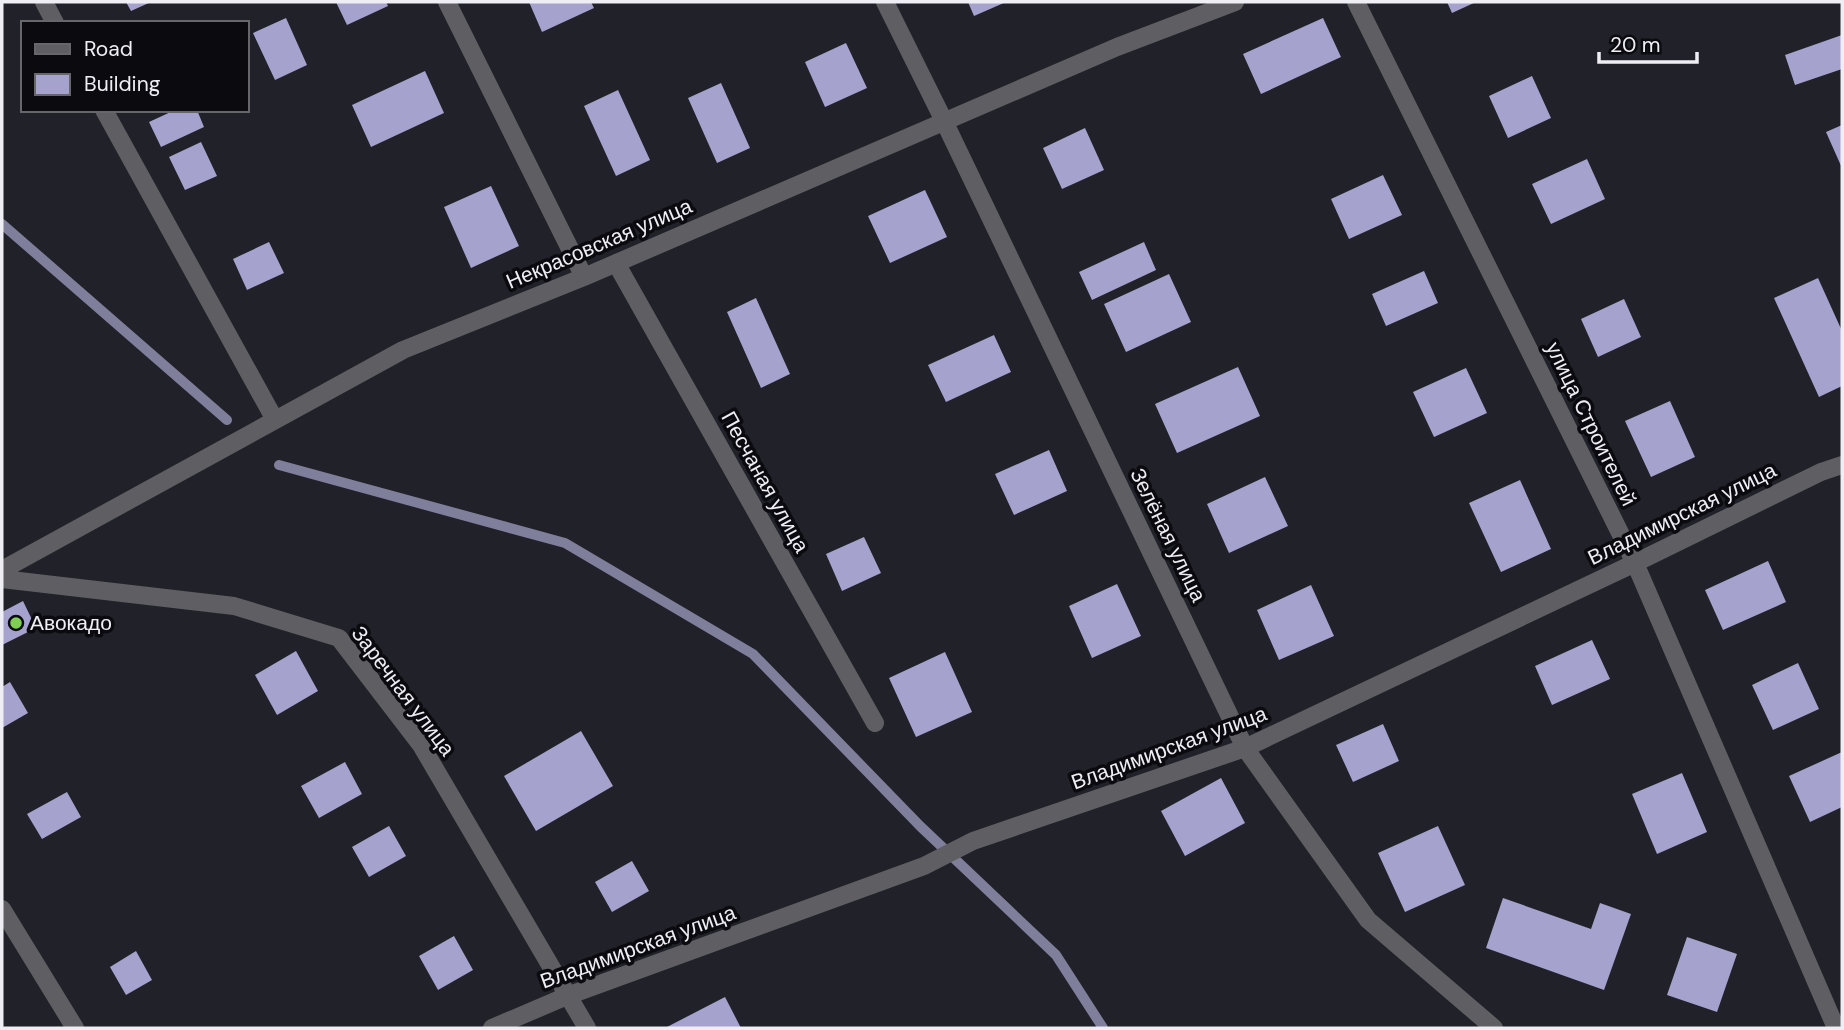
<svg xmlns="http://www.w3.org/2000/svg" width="1844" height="1030" font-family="'DM Sans',sans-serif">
<rect width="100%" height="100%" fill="#21212a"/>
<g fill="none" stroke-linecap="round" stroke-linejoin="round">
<!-- stream -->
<path stroke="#807f9b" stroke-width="10" d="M2,224L227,420
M279,465L565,543L753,654L920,826L1056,955L1103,1028"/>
</g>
<!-- building -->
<path fill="#a5a3ce" d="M126,2H151L131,11Z
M336,2H386L388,6L347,25Z
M529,2H591L594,8L542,32Z
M968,2H1006L974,16Z
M1447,2H1476L1452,13Z
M286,18L307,65L275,80L253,33Z
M1323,18L1341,57L1261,94L1243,54Z
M1842,35V69L1795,85L1785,55Z
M846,43L867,88L825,107L805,62Z
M425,71L444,113L371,147L352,105Z
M1532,76L1551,118L1508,138L1489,96Z
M721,83L750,148L717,163L688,98Z
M618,90L650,160L616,176L584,106Z
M175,110H197L204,127L161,147L149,122Z
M1842,125V168L1826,132Z
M1085,128L1104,170L1062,189L1043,148Z
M201,142L217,176L185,190L169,157Z
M1587,159L1605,199L1551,224L1532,184Z
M1383,175L1402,215L1349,239L1331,199Z
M491,186L519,246L471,268L444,207Z
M925,190L947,237L890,263L868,216Z
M269,242L284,273L247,290L233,259Z
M1144,242L1156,270L1092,300L1079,272Z
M1424,271L1438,303L1386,326L1372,294Z
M1169,274L1191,322L1126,352L1104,304Z
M1818,278L1842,331V386L1819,397L1774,298Z
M756,298L790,374L761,388L727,312Z
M1624,299L1641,337L1598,357L1581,319Z
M994,335L1011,372L946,402L928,365Z
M1238,367L1260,416L1177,453L1155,404Z
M1466,368L1487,413L1434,437L1413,392Z
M1670,401L1695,457L1651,477L1625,421Z
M1049,450L1067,491L1014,515L995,474Z
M1265,477L1288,526L1229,553L1207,504Z
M1520,480L1551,549L1501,572L1469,503Z
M864,537L881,573L842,591L826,554Z
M1768,561L1786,602L1723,630L1705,590Z
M1117,584L1141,636L1092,658L1069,606Z
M1311,585L1334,636L1279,660L1257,610Z
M23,601L36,628L2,645V612Z
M1592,640L1610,679L1552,705L1535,666Z
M296,651L318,691L277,715L255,675Z
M945,652L972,712L916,737L889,678Z
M1798,663L1819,709L1773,730L1752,685Z
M10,682L28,713L2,728V687Z
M1383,724L1399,761L1353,782L1336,745Z
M581,731L613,786L536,831L504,776Z
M1842,752V807L1810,822L1789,776Z
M345,762L362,794L319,818L301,786Z
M1682,773L1707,832L1657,854L1632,794Z
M1221,778L1245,823L1185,856L1161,811Z
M67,792L81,817L42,839L27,814Z
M389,826L406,856L369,877L352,847Z
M1438,826L1465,885L1405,912L1378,853Z
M632,861L649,891L612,912L595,882Z
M1503,898L1591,929L1600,903L1631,914L1604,990L1486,948Z
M454,936L473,970L438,990L419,956Z
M1687,937L1737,954L1717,1012L1667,995Z
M136,951L152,980L126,995L110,967Z
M725,997L741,1028H665Z"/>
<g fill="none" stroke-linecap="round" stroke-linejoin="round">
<!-- minor -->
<path stroke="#5e5e63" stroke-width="18" d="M44,2L55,23
M447,2L584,277
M885,2L944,121L1245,748L1368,920L1494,1028
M1356,2L1635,563L1836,1028
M104,110L275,420
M616,263L875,723
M2,570L403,350L584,277L1117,47L1235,2
M2,579L234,606L339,638L421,745L587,1028
M2,909L75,1028
M492,1028L567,996L924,866L973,841L1245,748L1635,563L1821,472L1842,465"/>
</g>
<!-- markers -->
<circle fill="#7fd052" stroke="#0b0b0f" stroke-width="2.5" cx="16" cy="623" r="7"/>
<g text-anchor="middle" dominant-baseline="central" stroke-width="7" stroke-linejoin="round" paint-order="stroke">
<!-- street labels -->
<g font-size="21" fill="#eeeef4" stroke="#0b0b0f">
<text transform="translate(599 244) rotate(-23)">Некрасовская улица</text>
<text transform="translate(1591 424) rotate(64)">улица Строителей</text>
<text transform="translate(765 482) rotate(61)">Песчаная улица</text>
<text transform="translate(1682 514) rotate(-26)">Владимирская улица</text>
<text transform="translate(1168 535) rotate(64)">Зелёная улица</text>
<text transform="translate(403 691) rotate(53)">Заречная улица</text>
<text transform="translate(1169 748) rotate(-20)">Владимирская улица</text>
<text transform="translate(638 947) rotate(-20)">Владимирская улица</text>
</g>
<!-- poi labels -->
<g font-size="21" fill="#eeeef4" stroke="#0b0b0f" text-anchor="start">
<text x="30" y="623">Авокадо</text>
</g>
</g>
<!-- border -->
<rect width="1844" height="1030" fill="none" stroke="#eeeef4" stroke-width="7"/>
<!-- legend -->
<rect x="21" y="21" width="228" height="91" fill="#0b0b0f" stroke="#66666b" stroke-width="2"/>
<rect x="35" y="44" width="35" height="10" fill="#5e5e63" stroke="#66666b" stroke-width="2"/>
<text x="84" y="56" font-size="21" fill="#eeeef4">Road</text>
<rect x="35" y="74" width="35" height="21" fill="#a5a3ce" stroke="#66666b" stroke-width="2"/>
<text x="84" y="91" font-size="21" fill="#eeeef4">Building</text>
<!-- scale -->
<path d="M1599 52v10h98v-10" fill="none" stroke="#eeeef4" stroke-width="3.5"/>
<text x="1610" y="52" font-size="21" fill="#eeeef4" stroke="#0b0b0f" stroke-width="5" paint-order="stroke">20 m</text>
</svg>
